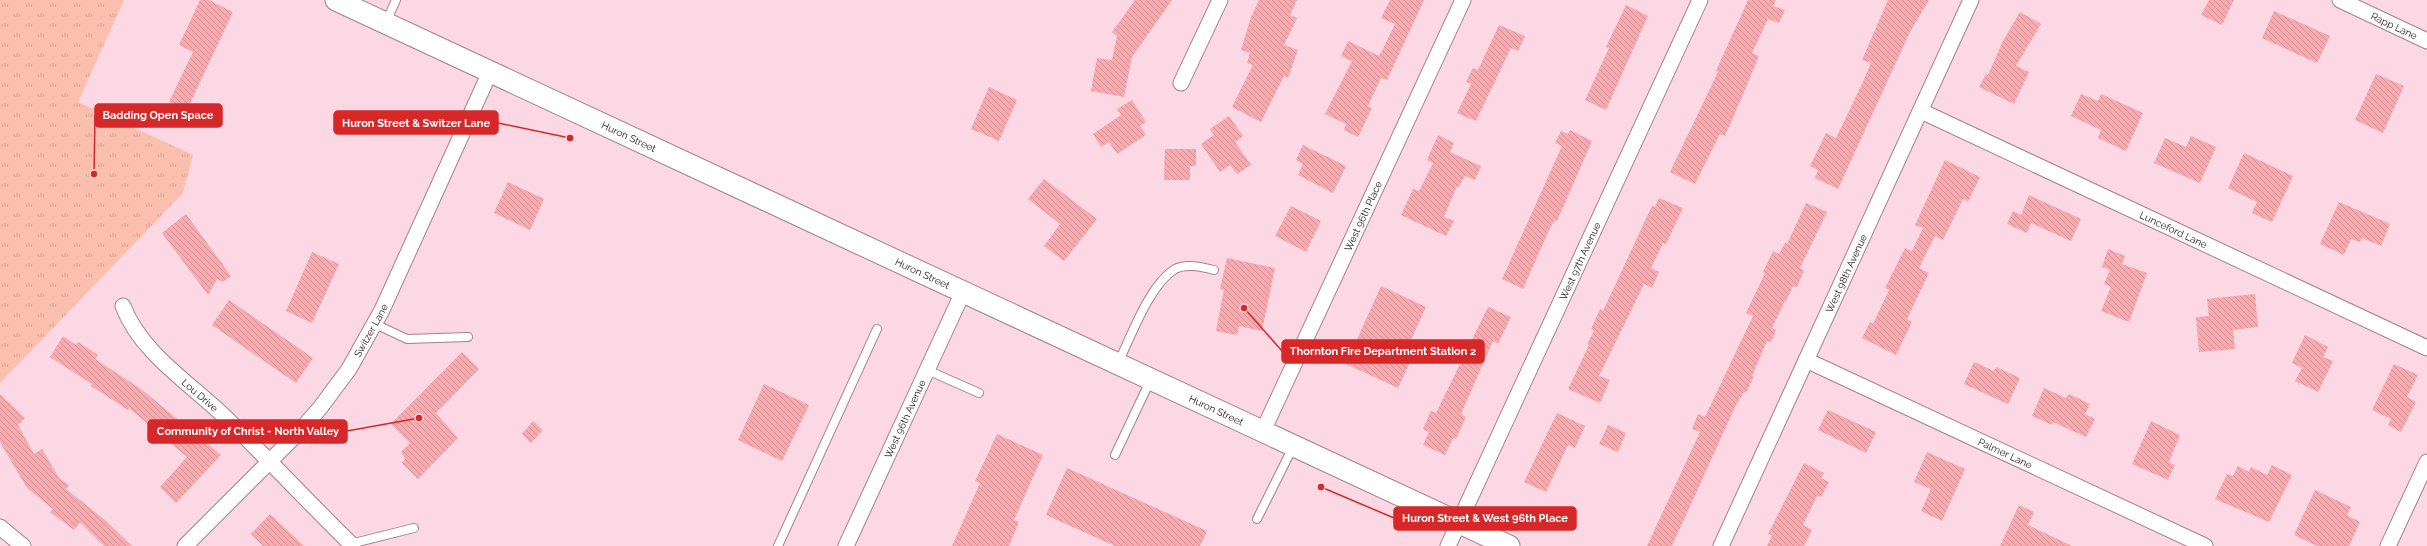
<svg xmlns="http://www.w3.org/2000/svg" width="2427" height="546" font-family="Raleway,sans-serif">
<defs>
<pattern id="grass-tufts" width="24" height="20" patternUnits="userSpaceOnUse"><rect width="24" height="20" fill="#fbbfad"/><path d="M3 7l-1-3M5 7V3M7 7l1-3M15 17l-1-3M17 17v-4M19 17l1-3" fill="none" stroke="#d7a394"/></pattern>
<pattern id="building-back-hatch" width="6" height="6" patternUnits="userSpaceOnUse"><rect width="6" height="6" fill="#f8aaaf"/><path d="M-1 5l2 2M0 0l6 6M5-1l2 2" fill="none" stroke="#d49296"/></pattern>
</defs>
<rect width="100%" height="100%" fill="#fcd7e4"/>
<!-- grass -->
<path fill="url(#grass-tufts)" d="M0,0H124L78,102L193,155L183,193L0,383Z"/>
<!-- building -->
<path fill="url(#building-back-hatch)" d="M200,0H209L233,12L187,110L169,102L193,52L179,45Z
M1135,0H1172L1132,57L1124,97L1091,91L1097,58L1112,60L1117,36L1112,32Z
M1259,0H1297L1290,15L1297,18L1284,45L1298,50L1288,78L1284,76L1261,122L1232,107L1253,65L1247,63L1250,53L1241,50L1251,17Z
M1390,0H1424L1387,80L1381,78L1368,106L1372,108L1358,137L1344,130L1346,124L1325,114L1352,61L1341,56L1348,41L1379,56L1383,49L1395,24L1381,18Z
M1748,0H1776L1773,6L1785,10L1779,23L1768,19L1752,53L1759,56L1742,97L1725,136L1720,134L1695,184L1670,172L1718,72L1716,71Z
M1888,0H1929L1910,32L1838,189L1815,178L1818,170L1810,166L1826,133L1836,138L1862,84L1871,63L1862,60Z
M2209,0H2234L2222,25L2201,15Z
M1626,5L1648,16L1606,110L1585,100L1609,48L1606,47Z
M2274,11L2330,36L2317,63L2262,38Z
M2020,12L2041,24L2016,66L2029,72L2014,104L1979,87L1986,74L1988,75L2003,41Z
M1499,25L1525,36L1518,51L1511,48L1476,121L1457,113L1471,84L1466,82L1473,68L1478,70Z
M2376,74L2404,86L2383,133L2355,120Z
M989,87L1017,100L999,141L971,129Z
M2081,94L2098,101L2101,94L2143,113L2126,151L2098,138L2101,130L2071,116Z
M1132,100L1146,122L1140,126L1146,135L1117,154L1109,142L1101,147L1093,134L1121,115L1117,109Z
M1229,116L1243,136L1235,142L1251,165L1237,174L1230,165L1220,172L1201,144L1214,135L1210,129Z
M1570,130L1592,141L1565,203L1557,221L1555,220L1550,228L1523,289L1502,279L1562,146L1555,143L1561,131L1568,134Z
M1438,135L1454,143L1450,152L1481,166L1475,180L1465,176L1459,187L1457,186L1444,217L1454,221L1446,236L1401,215L1413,189L1419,191L1433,163L1427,160Z
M2191,136L2216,147L2200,183L2154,163L2165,138L2186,147Z
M1303,145L1346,166L1333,193L1298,175L1303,164L1296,160Z
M1165,149H1196V166H1190V180H1164Z
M2244,153L2293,176L2272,222L2252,213L2257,202L2228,188Z
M1945,160L1980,177L1968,202L1963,199L1943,240L1935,236L1919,268L1929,273L1907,319L1912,322L1896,355L1862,338L1870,322L1873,324L1889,290L1885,288L1905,248L1912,251L1923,228L1915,225Z
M1044,179L1097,219L1064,261L1044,246L1060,224L1028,199Z
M508,182L544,199L530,230L494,213Z
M2029,195L2081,219L2071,241L2031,223L2027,233L2007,224L2013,211L2021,215Z
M1659,198L1683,208L1666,244L1663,243L1651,268L1659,272L1652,288L1644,284L1599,376L1610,380L1600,403L1568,389L1589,345L1587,344L1594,331L1591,329L1600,309L1603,311L1652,206L1655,207Z
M2339,202L2390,224L2381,246L2362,238L2360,242L2351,239L2344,255L2320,244Z
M1806,203L1827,212L1800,268L1804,270L1797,287L1793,286L1786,301H1785L1772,328L1776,330L1771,342L1767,341L1752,376H1754L1746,393L1744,392L1735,407L1672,546H1647L1700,432L1692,429L1698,414L1705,417L1753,316L1746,313L1765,273L1763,272L1773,251L1779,254L1785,243L1787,244Z
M1291,206L1321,221L1306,252L1275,236Z
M186,214L231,276L223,282L217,279L208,295L162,233Z
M2108,249L2125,256L2122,264L2147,273L2129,322L2101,311L2111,287L2104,284L2110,270L2102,267Z
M312,252L339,264L312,323L286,311Z
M1227,258L1275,268L1262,331L1239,326L1237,335L1216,331L1224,290L1220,289Z
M1381,286L1426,307L1410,342L1418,345L1398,388L1346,364Z
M2255,294L2258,327L2233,330L2235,349L2199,352L2196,317L2209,316L2207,299Z
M229,300L313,358L296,383L212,325Z
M1488,307L1511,317L1498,344L1493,341L1461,414L1466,417L1456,439L1453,438L1445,455L1423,445L1429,432L1423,429L1431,411L1436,413Z
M2305,335L2328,347L2323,357L2333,361L2318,392L2295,381L2302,368L2292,363Z
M63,336L76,345L78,342L98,355L95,359L141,389L221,455L176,503L160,487L187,457L129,408L128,410L91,386L92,384L50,357Z
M462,352L479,369L436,413L458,438L418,479L402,463L405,459L401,452L410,443L391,424Z
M1974,362L1994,371L1996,367L2020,378L2008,404L1964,384Z
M2394,364L2418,375L2407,397L2416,402L2401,432L2388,425L2391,419L2372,410Z
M764,384L809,405L782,461L738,440Z
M2044,388L2066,398L2069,394L2090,404L2085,414L2095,419L2086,437L2053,422L2052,425L2032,416Z
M0,394L25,418L18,425L34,454L42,449L59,478L69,485L66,489L105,520L132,546H104L80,522L74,530L50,512L53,509L27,488L0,442Z
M1828,410L1876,432L1866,453L1818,430Z
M1557,413L1585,426L1575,448L1568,445L1546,492L1524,482Z
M533,421L543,430L531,443L522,434Z
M2151,421L2180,435L2169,462L2175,465L2168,480L2132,464Z
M1608,425L1626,433L1618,452L1599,444Z
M997,434L1043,455L1014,520L1019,522L1009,546H952L980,483L975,481Z
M1927,452L1965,469L1942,521L1921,511L1931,489L1914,482Z
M1804,463L1824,473L1821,478L1829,482L1821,497L1817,496L1803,525L1812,530L1804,546H1767L1772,535L1768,534Z
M2272,465L2292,475L2269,522L2215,499L2227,474L2233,476L2238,466L2249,472L2251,467L2267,475Z
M1067,468L1207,531L1200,546H1115L1046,515Z
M2315,490L2351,507L2347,515L2360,522L2349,546H2317L2294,535Z
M2019,505L2034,512L2028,525L2072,546H2000Z
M270,514L304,546H263L251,534Z"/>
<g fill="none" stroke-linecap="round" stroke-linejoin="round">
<!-- service casing -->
<g stroke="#a2818d" stroke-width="10">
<path id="service" d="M386,22L396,0
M375,324L407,339L468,337
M1118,363C1131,337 1149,285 1175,269C1186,263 1202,267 1214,270
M927,370L979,393
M1115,455L1151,379
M1257,519L1293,447
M350,544L414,528
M778,546L877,329"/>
</g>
<!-- minor casing -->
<g stroke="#a2818d" stroke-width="17">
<g id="minor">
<path id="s1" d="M2340,0L2427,41"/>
<path d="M1181,83L1220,0"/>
<path id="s2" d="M1921,111L2427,348"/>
<path id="s3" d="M123,306C141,354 193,385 229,421C271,462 311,505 353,546"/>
<path id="s4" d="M1806,360L2205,546"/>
<path id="s5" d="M1263,431L1463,0"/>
<path d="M0,527L23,546"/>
<path id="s6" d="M185,546L299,432L320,408L349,369L382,310L490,72"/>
<path id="s7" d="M846,546L963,292"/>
<path id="s8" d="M1448,546L1700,0"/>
<path id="s9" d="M1721,546L1971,0"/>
<path d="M2388,546L2427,462"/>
</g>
</g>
<!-- secondary casing -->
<g stroke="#a2818d" stroke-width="23">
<g id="secondary">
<path id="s10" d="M336,0L1509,546"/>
</g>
</g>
<!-- service -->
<use href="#service" stroke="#fff" stroke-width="8"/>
<!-- minor -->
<use href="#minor" stroke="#fff" stroke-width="15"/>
<!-- secondary -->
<use href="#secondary" stroke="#fff" stroke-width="21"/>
</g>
<g text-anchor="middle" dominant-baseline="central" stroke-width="3.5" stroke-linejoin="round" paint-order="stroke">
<!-- street labels -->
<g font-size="10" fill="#23161b" stroke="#fcd7e4">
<text stroke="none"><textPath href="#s1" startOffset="60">Rapp Lane</textPath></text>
<text stroke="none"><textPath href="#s10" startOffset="323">Huron Street</textPath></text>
<text stroke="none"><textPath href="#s5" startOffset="237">West 96th Place</textPath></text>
<text stroke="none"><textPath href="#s2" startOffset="279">Lunceford Lane</textPath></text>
<text stroke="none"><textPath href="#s8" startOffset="314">West 97th Avenue</textPath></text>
<text stroke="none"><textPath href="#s10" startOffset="647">Huron Street</textPath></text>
<text stroke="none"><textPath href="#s9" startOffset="300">West 98th Avenue</textPath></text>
<text stroke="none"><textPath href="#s6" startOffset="286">Switzer Lane</textPath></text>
<text stroke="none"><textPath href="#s3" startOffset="119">Lou Drive</textPath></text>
<text stroke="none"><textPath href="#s10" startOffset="971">Huron Street</textPath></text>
<text stroke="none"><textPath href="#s7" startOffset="140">West 96th Avenue</textPath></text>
<text stroke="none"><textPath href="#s4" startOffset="220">Palmer Lane</textPath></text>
</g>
</g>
<!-- callouts -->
<path fill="none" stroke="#d62828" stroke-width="1.5" d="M94 174L95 115M570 138L498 123M1244 308L1282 351M419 418L347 431M1321 487L1394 518"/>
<g fill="#d62828" stroke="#fcd7e4" stroke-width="1.5">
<circle cx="94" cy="174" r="4"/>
<circle cx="570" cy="138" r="4"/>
<circle cx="1244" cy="308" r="4"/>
<circle cx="419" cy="418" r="4"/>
<circle cx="1321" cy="487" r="4"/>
</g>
<g fill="#d62828" stroke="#d62828" stroke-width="1.5">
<rect x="95" y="104" width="127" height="23" rx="4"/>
<rect x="334" y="111" width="164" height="23" rx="4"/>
<rect x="1282" y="340" width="202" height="23" rx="4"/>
<rect x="148" y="420" width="199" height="23" rx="4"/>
<rect x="1394" y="507" width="182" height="23" rx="4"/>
</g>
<g font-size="11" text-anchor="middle" font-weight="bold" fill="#fff">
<text x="158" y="119">Badding Open Space</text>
<text x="416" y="127">Huron Street &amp; Switzer Lane</text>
<text x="1383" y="355">Thornton Fire Department Station 2</text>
<text x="248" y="435">Community of Christ - North Valley</text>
<text x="1485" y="522">Huron Street &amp; West 96th Place</text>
</g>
</svg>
